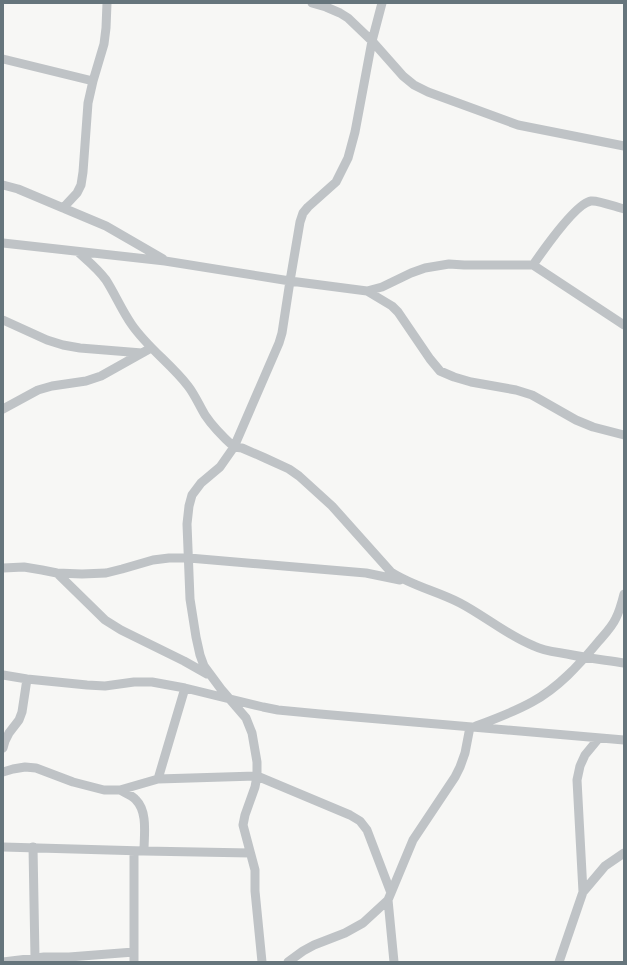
<svg xmlns="http://www.w3.org/2000/svg" width="627" height="965" font-family="'Varela Round',sans-serif">
<rect width="100%" height="100%" fill="#f7f7f5"/>
<g fill="none" stroke-linecap="round" stroke-linejoin="round">
<!-- minor -->
<path stroke="#bfc3c6" stroke-width="9" d="M312,3L326,7L340,13L348,18L372,41L403,76L414,85L428,92L518,125L624,146
M3,59L93,81
M3,185L18,189L106,226L163,259
M63,208L77,193L81,185L83,172L88,103L93,81L104,44L106,28L107,3
M3,243L165,261L290,281L367,291L382,287L411,273L425,268L449,264L464,265H533L624,325
M78,252C88,261 98,269 106,280C115,294 122,311 132,325C148,348 171,364 188,386C195,395 199,405 205,415C213,427 223,437 234,447L279,343L282,333L290,281L300,222L303,213L308,207L336,182L348,158L355,132L372,41L382,3
M533,265C542,252 576,203 591,201C598,200 616,207 624,209
M367,291L392,306L398,312L430,359L440,371L454,377L471,382L516,390L532,395L576,420L593,427L624,435
M3,320L47,340L63,345L80,348L142,353
M3,409L38,390L52,386L86,381L101,376L151,348
M3,568L24,567L42,570L57,573L82,574L106,573L122,569L153,560L169,558H189L366,573L400,580
M57,573L105,620L121,630L184,661L207,674
M3,675L27,679L87,685L105,686L134,682H152L185,688L263,707L278,710L320,714L624,740
M185,688L158,779L257,776L350,815L360,821L367,830L391,893
M476,726C495,719 514,712 532,702C558,688 579,665 598,642C604,635 612,627 616,618C620,610 622,602 624,594
M3,748L5,741L9,733L19,720L22,712L27,679
M3,772L13,769L25,767L36,768L73,782L104,790H120L158,779
M120,790C125,793 132,795 136,800C148,812 144,835 144,851
M3,847L144,851L250,853
M33,847L35,958
M134,851V962
M583,892L577,780L580,766L585,755L599,738
M388,900L394,962
M3,962L44,957H69L134,952
M262,962L255,891V870L243,825L245,815L255,787L257,776V762L252,733L246,718L221,689L204,666L200,655L196,637L190,599L187,524L189,506L192,495L201,483L220,467L234,447L242,448L265,458L289,469L299,476L332,506L391,572C412,586 437,591 460,603C485,616 508,636 534,646C544,651 556,652 567,654C586,658 605,660 624,663
M288,962L303,951L314,945L345,933L363,923L388,900L413,840L455,777L460,767L465,753L470,727
M559,962L583,892L605,866L624,853"/>
</g>
<!-- border -->
<rect width="627" height="965" fill="none" stroke="#66757c" stroke-width="8"/>
</svg>
